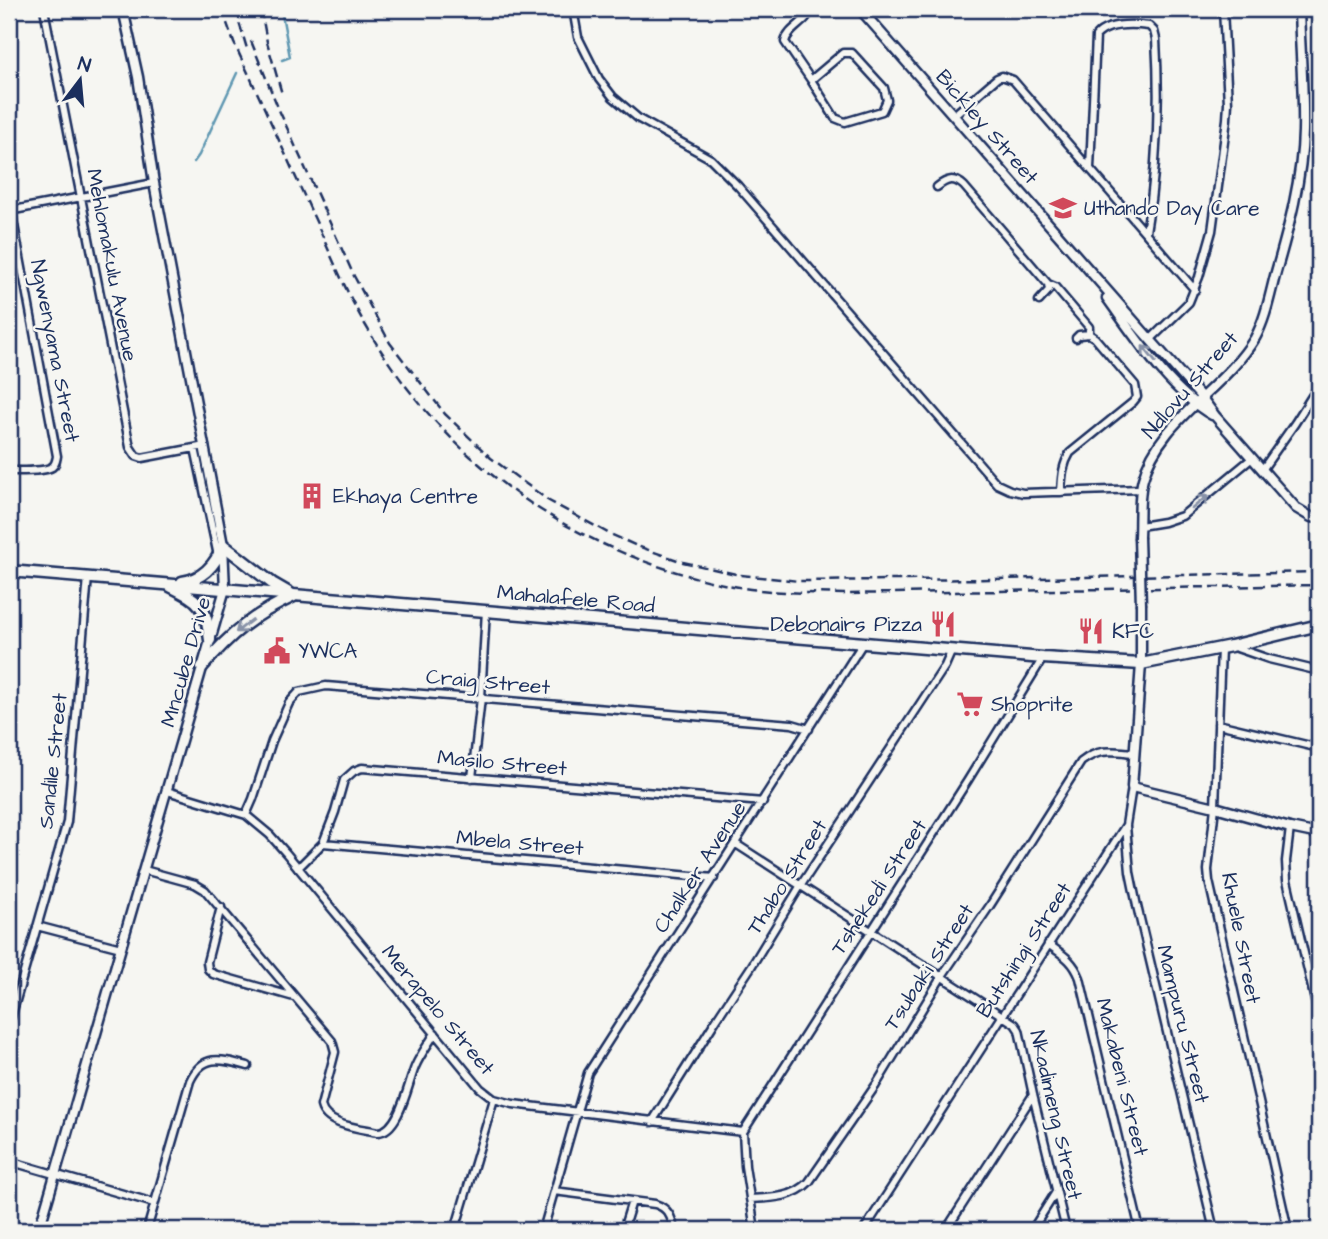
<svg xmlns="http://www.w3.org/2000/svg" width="1328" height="1239" font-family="'Architects Daughter',sans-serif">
<rect width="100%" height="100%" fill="#f6f6f2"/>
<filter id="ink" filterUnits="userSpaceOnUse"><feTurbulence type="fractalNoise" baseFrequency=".0143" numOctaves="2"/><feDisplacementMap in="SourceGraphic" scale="14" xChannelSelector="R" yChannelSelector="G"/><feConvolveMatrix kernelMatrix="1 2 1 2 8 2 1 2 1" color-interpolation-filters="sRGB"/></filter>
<g filter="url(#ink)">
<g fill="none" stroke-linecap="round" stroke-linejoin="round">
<!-- stream -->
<path stroke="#6098b2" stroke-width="2.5" d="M281,9L290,57L282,60
M194,162L199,155L237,73"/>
<!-- minor casing -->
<g stroke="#1b2f5e" stroke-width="11">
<path id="minor" d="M44,9L130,447L136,456L142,458L205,446
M573,9L578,37L599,79L613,97L639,119L711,159L738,186L997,484L1010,490L1023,493L1141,489
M811,9C807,23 788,28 785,42L811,80L835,118L845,122L882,111L887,100L884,88L852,53H843L811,80
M949,9L950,10L958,9
M954,115L997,78L1002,76L1013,80L1195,290
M1090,168L1096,36C1107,23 1133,24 1149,26L1154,31L1156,39C1160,106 1158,166 1146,232
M937,187C947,179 954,177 964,186L1048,284L1055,287L1089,327V334L1095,338L1135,385L1137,397L1133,402L1070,453C1062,466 1062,477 1061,492
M9,198L57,456C56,461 56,464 52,467C44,472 18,471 9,471
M9,211L154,183
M1039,301L1049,290L1048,284
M1076,338L1079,335L1089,334
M1150,340L1189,302L1199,277L1212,231L1227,119L1228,103L1223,9
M195,448L218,556
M1262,470L1295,423L1319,385
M1140,526L1164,522L1182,516L1251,459
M1234,647L1269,659L1319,671
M1221,648L1215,807L1208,870L1209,881L1288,1230
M1218,724L1319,748
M472,778L481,698L486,610
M167,791L246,815L270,835L286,853L480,1088L494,1099L513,1104L743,1132
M246,815L253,799L272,741L289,703L299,692L326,686L792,724L809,729
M1126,826L1130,872L1137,906L1214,1230
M1290,828L1286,861L1287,880L1319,1018
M323,843L714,878
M736,844L1015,1024L1019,1030L1033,1095L1066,1230
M298,868L323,843L335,812L344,780L354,771L362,768L763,802
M144,870L195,884L205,890L332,1041L335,1052L321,1106C326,1126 360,1128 378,1132C399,1132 408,1084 415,1067C420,1055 428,1045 435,1033
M221,907L207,962L208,969L213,974L294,997
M37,926L121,948
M1048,944C1063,955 1073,960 1080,978L1140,1230
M9,1025L67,822L88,577
M652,1122L718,1017L751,967L801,885L945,666L952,650
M743,1132L968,780L1043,658
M743,1132L745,1166L755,1230
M9,1161L154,1203
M554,1191L655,1204C668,1208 672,1217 674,1230
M750,1199C771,1198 794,1198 809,1182L876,1085L942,976L989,907L1081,762C1099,748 1112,751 1134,753
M147,1230L190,1081C203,1053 221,1059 248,1066
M455,1230L494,1099
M543,1230L588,1073L863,643
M623,1230L632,1201
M864,1230L1126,825L1132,787
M946,1230L1033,1095
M1032,1230L1056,1192"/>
</g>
<!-- tertiary casing -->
<g stroke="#1b2f5e" stroke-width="13">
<path id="tertiary" d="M860,9C974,138 1087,269 1202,398L1216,417L1296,508L1311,517L1319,518
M1107,298C1136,338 1169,390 1212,415
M1139,537C1140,518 1138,497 1143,479C1159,419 1224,390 1255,338C1266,318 1270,294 1276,272C1289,227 1302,179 1303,131C1304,91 1300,49 1299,9
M1141,605V664L1132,787L1215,807L1290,828L1319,834
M39,1230L225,589L223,545L154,183L138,77L123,9"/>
</g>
<!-- secondary casing -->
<g stroke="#1b2f5e" stroke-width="15">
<path id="secondary" d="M9,571L1043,658L1141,664L1231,646L1319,625
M182,582C203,579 216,564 223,545L272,583L291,594
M170,586C202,602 205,605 210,640
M202,667C231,633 253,615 294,596"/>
</g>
<!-- minor -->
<use href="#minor" stroke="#f6f6f2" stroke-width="6"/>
<!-- tertiary -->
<use href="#tertiary" stroke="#f6f6f2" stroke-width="8"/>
<!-- secondary -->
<use href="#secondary" stroke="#f6f6f2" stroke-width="10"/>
<!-- rail -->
<path stroke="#1b2f5e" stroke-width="2.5" stroke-dasharray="10 5" stroke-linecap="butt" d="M222,9L234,43C263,104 290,165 318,226C333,260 347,294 366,326C447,468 584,560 744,588C777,593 811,593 844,594L1319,585
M235,9L248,52
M261,9L267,42L282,94
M251,41L279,110L354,276L390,343L445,414L491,458L549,501L608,533L637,546L683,562L740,575L799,581L994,579L1319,572"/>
<!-- tertiary-bridge casing -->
<g stroke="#1b2f5e" stroke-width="13" stroke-linecap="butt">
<path id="tertiary-bridge" d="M1139,537L1141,605"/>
</g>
<!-- tertiary-bridge -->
<use href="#tertiary-bridge" stroke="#f6f6f2" stroke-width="8"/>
</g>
<!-- one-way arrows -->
<defs><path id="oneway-shaft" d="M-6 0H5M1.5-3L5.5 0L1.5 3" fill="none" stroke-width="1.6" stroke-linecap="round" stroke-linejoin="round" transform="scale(1.75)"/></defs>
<g stroke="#8892a8">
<use href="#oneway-shaft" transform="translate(1149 354) rotate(-129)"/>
<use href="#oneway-shaft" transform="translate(1200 502) rotate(-40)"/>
<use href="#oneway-shaft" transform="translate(244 626) rotate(142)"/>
</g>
</g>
<!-- icons -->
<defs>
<g id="school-bare" transform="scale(2.1)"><path d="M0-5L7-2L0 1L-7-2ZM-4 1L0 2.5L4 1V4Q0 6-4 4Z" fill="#d1495b" stroke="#f6f6f2" stroke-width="2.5" paint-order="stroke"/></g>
<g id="building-bare" transform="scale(2.1)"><path d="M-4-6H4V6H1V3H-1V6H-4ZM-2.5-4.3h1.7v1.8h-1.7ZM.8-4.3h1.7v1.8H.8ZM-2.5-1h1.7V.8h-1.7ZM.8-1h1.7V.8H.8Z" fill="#d1495b" stroke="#f6f6f2" stroke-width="2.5" paint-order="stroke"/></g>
<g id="restaurant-bare" transform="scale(2.1)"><path d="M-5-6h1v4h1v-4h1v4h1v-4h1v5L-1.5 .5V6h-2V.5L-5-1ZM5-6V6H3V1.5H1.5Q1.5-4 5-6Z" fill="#d1495b" stroke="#f6f6f2" stroke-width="2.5" paint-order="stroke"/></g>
<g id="civic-bare" transform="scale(2.1)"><path d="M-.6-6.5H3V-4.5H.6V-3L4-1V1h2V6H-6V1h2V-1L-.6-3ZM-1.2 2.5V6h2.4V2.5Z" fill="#d1495b" stroke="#f6f6f2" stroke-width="2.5" paint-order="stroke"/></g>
<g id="supermarket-bare" transform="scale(2.1)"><path d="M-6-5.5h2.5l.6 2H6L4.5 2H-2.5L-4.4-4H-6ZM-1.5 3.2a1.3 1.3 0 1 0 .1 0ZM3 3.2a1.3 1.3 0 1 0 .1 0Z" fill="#d1495b" stroke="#f6f6f2" stroke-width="2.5" paint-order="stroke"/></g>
</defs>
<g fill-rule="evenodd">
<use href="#school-bare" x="1063" y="208"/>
<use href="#building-bare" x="312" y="496"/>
<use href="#restaurant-bare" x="943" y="624"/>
<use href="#restaurant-bare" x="1091" y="631"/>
<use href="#civic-bare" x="277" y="651"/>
<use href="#supermarket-bare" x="970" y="704"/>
</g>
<g text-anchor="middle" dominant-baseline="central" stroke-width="5" stroke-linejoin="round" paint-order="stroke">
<!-- street labels -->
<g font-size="21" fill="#1b2f5e" stroke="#f6f6f2">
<text transform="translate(987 127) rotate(49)">Bickley Street</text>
<text transform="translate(112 265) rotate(79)">Mehlomakulu Avenue</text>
<text transform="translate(55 351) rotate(79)">Ngwenyama Street</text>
<text transform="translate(1190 385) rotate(-49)">Ndlovu Street</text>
<text transform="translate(576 599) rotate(5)">Mahalafele Road</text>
<text transform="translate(186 662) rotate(-74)">Mncube Drive</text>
<text transform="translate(488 682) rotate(5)">Craig Street</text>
<text transform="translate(53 761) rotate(-84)">Sandile Street</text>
<text transform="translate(502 763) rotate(5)">Masilo Street</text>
<text transform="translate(520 843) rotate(5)">Mbela Street</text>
<text transform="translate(700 867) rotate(-57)">Chalker Avenue</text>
<text transform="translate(787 877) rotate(-58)">Thabo Street</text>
<text transform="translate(879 887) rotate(-57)">Tshekedi Street</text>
<text transform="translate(1241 938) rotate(79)">Khuele Street</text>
<text transform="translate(1024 950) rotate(-57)">Butshingi Street</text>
<text transform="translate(929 967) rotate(-57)">Tsubaki Street</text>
<text transform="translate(438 1010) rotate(50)">Merapelo Street</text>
<text transform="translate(1183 1024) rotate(76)">Mampuru Street</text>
<text transform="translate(1122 1077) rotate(76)">Makabeni Street</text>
<text transform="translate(1056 1115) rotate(77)">Nkadimeng Street</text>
</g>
<!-- poi labels -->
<g font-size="21" fill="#1b2f5e" stroke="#f6f6f2" text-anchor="start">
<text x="1084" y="208">Uthando Day Care</text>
<text x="333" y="496">Ekhaya Centre</text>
<text x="922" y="624" text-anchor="end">Debonairs Pizza</text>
<text x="1112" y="631">KFC</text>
<text x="298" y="651">YWCA</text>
<text x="991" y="704">Shoprite</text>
</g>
</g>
<!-- margin -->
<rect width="1328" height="1239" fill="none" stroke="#f6f6f2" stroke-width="35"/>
<rect x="18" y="18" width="1293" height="1204" fill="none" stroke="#1b2f5e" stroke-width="2.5" filter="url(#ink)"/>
<!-- north arrow -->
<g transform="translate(80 80) rotate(16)" stroke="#f6f6f2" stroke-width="5" paint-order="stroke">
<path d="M0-5L12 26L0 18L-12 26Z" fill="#1b2f5e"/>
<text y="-10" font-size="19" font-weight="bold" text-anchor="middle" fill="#1b2f5e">N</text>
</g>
</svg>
